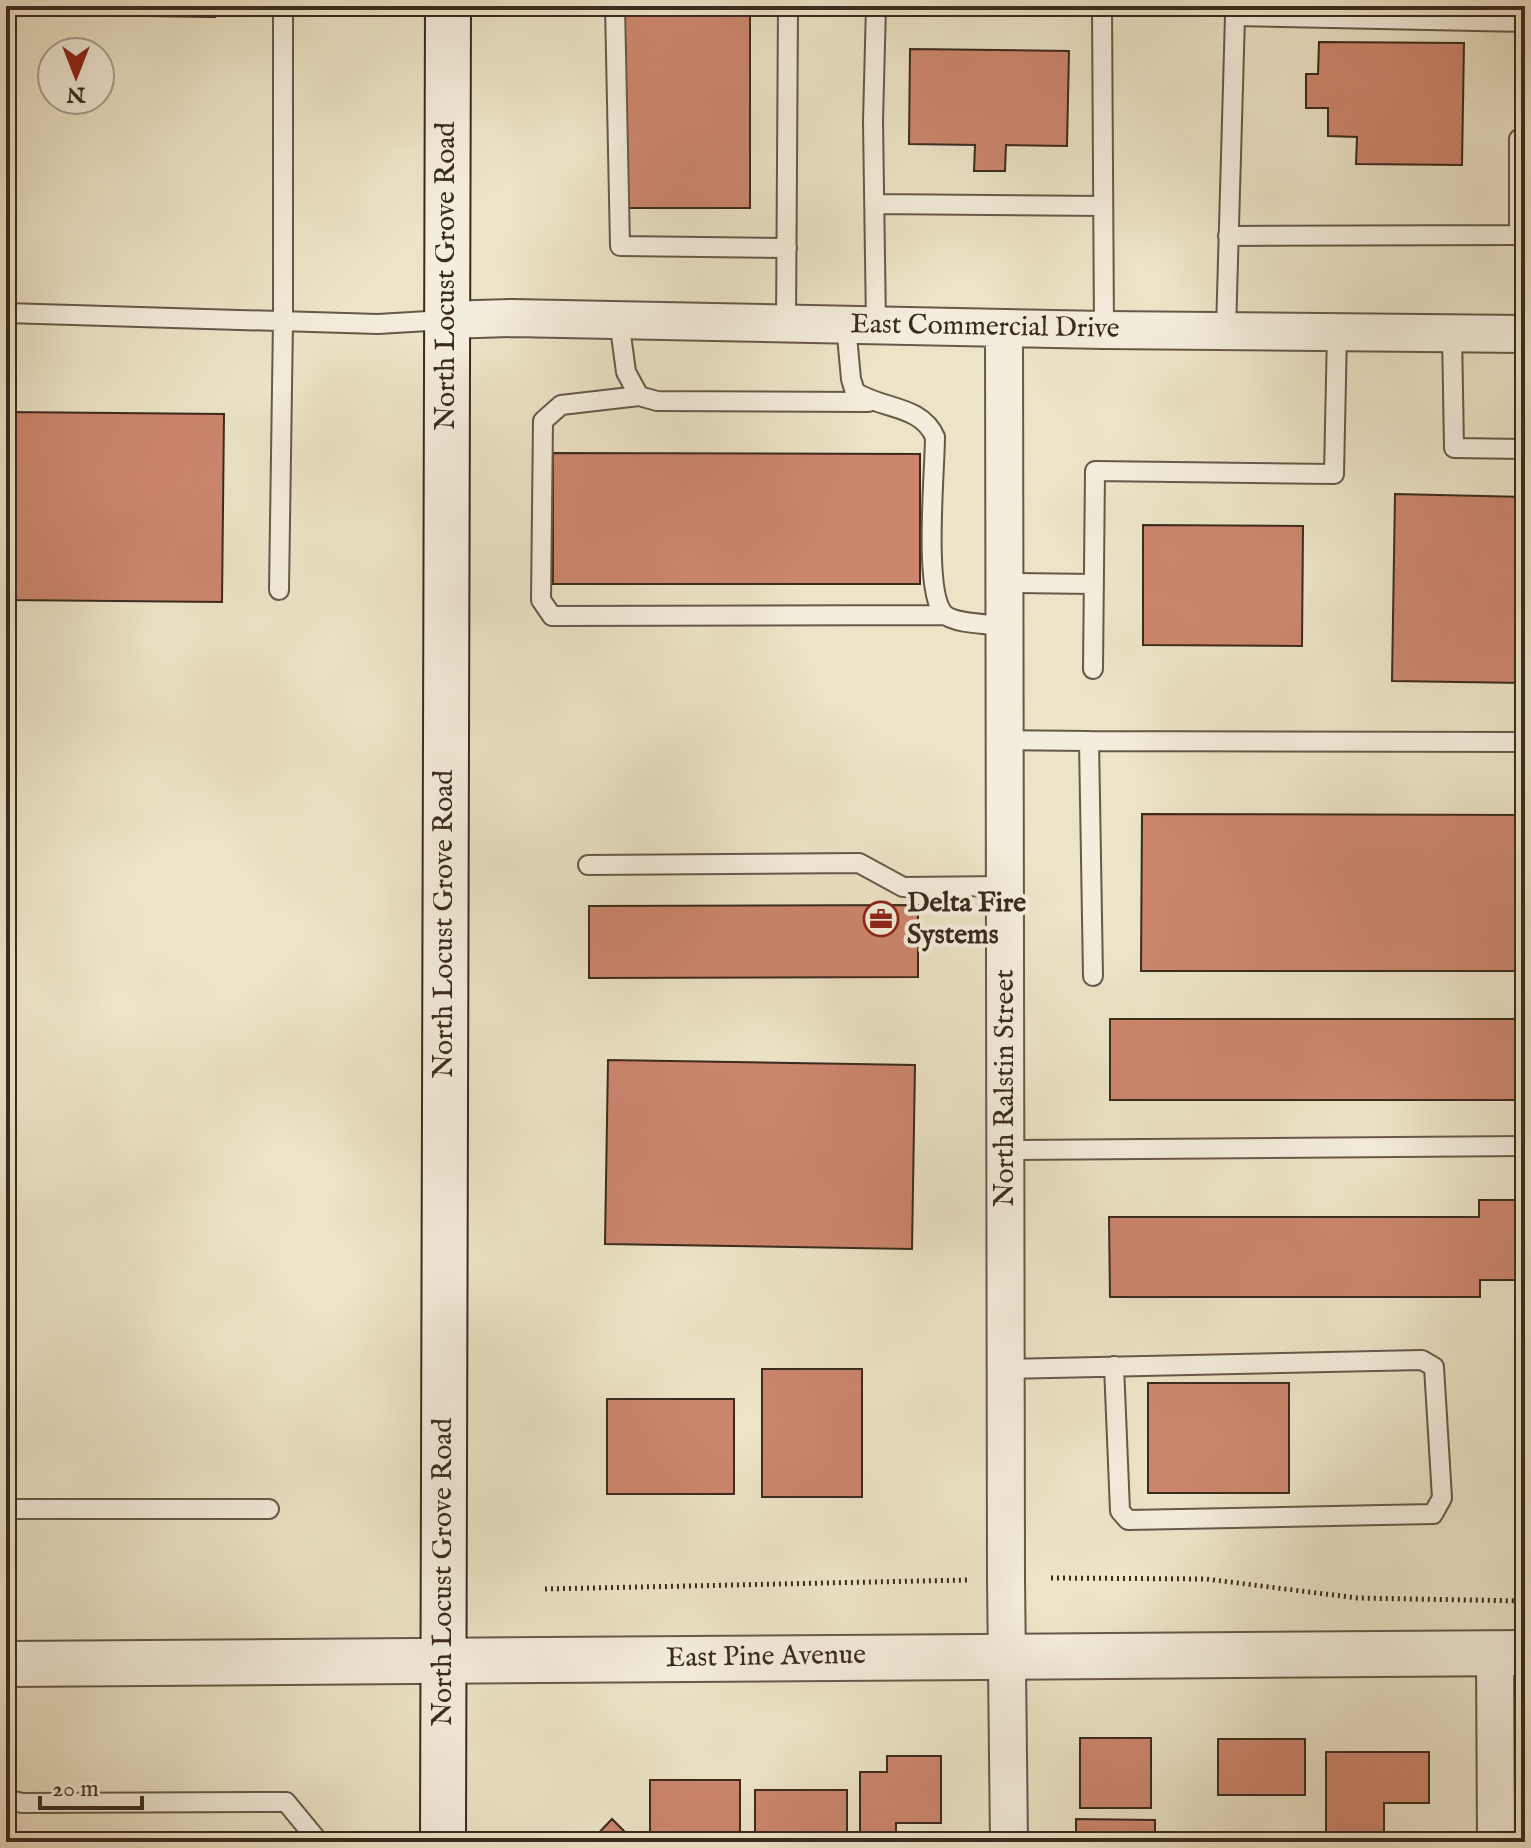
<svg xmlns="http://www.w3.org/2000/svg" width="1531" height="1848" font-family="'IM FELL English',serif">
<rect width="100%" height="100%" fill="#ece4c7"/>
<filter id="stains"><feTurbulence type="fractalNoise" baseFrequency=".0025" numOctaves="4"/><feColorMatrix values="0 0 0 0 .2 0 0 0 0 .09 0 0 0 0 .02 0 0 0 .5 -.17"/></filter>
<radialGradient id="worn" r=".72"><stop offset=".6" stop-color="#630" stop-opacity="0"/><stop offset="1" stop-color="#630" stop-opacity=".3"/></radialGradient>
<!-- building -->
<path fill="#cd866e" stroke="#3b2b1d" stroke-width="2" d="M6,6H216L215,17L6,14Z
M624,6H750V208H624Z
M1319,42L1464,43L1462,165L1356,164L1357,137L1328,136V108H1306V74H1318Z
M910,49L1069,51L1067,146L1006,145L1005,171H974L975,145L909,144Z
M6,412L224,414L222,602L6,600Z
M553,453L920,454V584H553Z
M1395,494L1525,497V683L1392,681Z
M1143,525L1303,526L1302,646L1143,645Z
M1142,814L1525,815V971H1141Z
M918,905V977L589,978V906Z
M1110,1019H1525V1100H1110Z
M608,1060L915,1065L912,1249L605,1244Z
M1479,1200H1525V1280H1480V1297H1110L1109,1217H1479Z
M1517,1310H1525V1547H1518Z
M762,1369H862V1497H762Z
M1148,1383H1289V1493H1148Z
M607,1399H734V1494H607Z
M1080,1738H1151V1808H1080Z
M1218,1739H1305V1795H1218Z
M1326,1752H1429V1803H1384V1832H1326Z
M887,1756H941V1823H896V1841H860V1772H887Z
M650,1780H740V1835H650Z
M755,1790H847V1842H755Z
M612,1819L635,1842H590Z
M1076,1819L1155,1820V1842H1076Z"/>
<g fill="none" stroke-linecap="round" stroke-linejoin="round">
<!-- service casing -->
<g stroke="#675948" stroke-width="22">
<path id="service" d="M615,6L620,246L787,248
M876,6L873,121L876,325
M1102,6L1104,330
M875,204L1103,206
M1228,236L1519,235V139
M6,313L378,324L445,320
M619,320L626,372L639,396L657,401L868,402
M786,324L788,6
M846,325L851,379L855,392C884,410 921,405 935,437C935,470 923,593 944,614C954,624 990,624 1005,626
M1226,331L1235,16L1525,22
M1452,333L1454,448L1525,449
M639,396L561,405L543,421L541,600L552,616L945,615
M1005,583L1094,584
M279,590L283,321V6
M1093,669L1095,471L1334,474L1337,332
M1005,740L1089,741
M588,865L859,863L903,887L1005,886
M1093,976L1089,741L1525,742
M1005,1150L1525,1146
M1006,1369L1422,1360L1434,1367L1442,1498L1433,1514L1128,1520L1120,1511L1114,1366
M6,1509H269
M6,1799L22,1803L286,1802L319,1842"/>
</g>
<!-- minor casing -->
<g stroke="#675948" stroke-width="40">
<path id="minor" d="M445,320L512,318L1104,330L1525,334
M1004,328L1006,1579L1009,1842
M1495,1654L1496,1842"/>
</g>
<!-- tertiary casing -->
<g stroke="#675948" stroke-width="48">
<path id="tertiary" d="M6,1664L1525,1653"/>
</g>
<!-- secondary casing -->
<g stroke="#3b2b1d" stroke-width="48">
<path id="secondary" d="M443,1842L448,6"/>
</g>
<!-- path -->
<path stroke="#3b2b1d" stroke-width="5" stroke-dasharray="2 4" stroke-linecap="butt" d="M1051,1578L1206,1579L1357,1598L1525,1601
M545,1589L967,1580"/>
<!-- service -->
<use href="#service" stroke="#f3eddb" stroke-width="18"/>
<!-- minor -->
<use href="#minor" stroke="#f3eddb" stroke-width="36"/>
<!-- tertiary -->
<use href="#tertiary" stroke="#f3eddb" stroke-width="44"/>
<!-- secondary -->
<use href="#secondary" stroke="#f3eddb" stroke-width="44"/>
</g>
<!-- icons -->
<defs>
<g id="office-ring" transform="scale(1.8)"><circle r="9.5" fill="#f3eddb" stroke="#8f2418" stroke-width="1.5"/><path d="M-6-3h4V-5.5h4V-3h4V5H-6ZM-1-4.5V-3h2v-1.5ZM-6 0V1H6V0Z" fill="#8f2418"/></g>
</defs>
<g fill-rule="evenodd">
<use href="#office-ring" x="881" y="919"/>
</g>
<g text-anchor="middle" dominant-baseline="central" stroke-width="8" stroke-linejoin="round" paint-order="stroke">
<!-- street labels -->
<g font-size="28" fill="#3b2b1d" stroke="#f3eddb">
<text transform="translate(446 276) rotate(-90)">North Locust Grove Road</text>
<text transform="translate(985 327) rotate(1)">East Commercial Drive</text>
<text transform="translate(444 924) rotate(-90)">North Locust Grove Road</text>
<text transform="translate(1005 1088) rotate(-90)">North Ralstin Street</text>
<text transform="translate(443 1572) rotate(-90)">North Locust Grove Road</text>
<text transform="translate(766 1657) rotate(-1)">East Pine Avenue</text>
</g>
<!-- poi labels -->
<g font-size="28" font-weight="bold" fill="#3b2b1d" stroke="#f3eddb" text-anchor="start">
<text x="907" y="903">Delta Fire<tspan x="907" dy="32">Systems</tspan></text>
</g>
</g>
<!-- margin -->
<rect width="1531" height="1848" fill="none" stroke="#ece4c7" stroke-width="32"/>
<rect x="8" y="8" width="1515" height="1832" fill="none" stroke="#3b2b1d" stroke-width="4"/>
<rect x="16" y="16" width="1499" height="1816" fill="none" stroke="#3b2b1d" stroke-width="2"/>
<!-- north arrow -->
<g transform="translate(76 76) rotate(180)"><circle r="38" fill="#f3eddb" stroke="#a99f8f" stroke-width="2"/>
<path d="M0-6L14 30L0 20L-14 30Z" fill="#8f2418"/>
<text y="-12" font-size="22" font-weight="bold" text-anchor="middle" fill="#3b2b1d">N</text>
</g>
<!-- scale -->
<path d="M40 1796v12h102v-12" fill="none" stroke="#3b2b1d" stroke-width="4"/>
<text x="52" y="1796" font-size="24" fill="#3b2b1d" stroke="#f3eddb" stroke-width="6" paint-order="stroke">20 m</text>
<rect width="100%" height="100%" filter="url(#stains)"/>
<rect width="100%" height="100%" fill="url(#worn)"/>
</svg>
